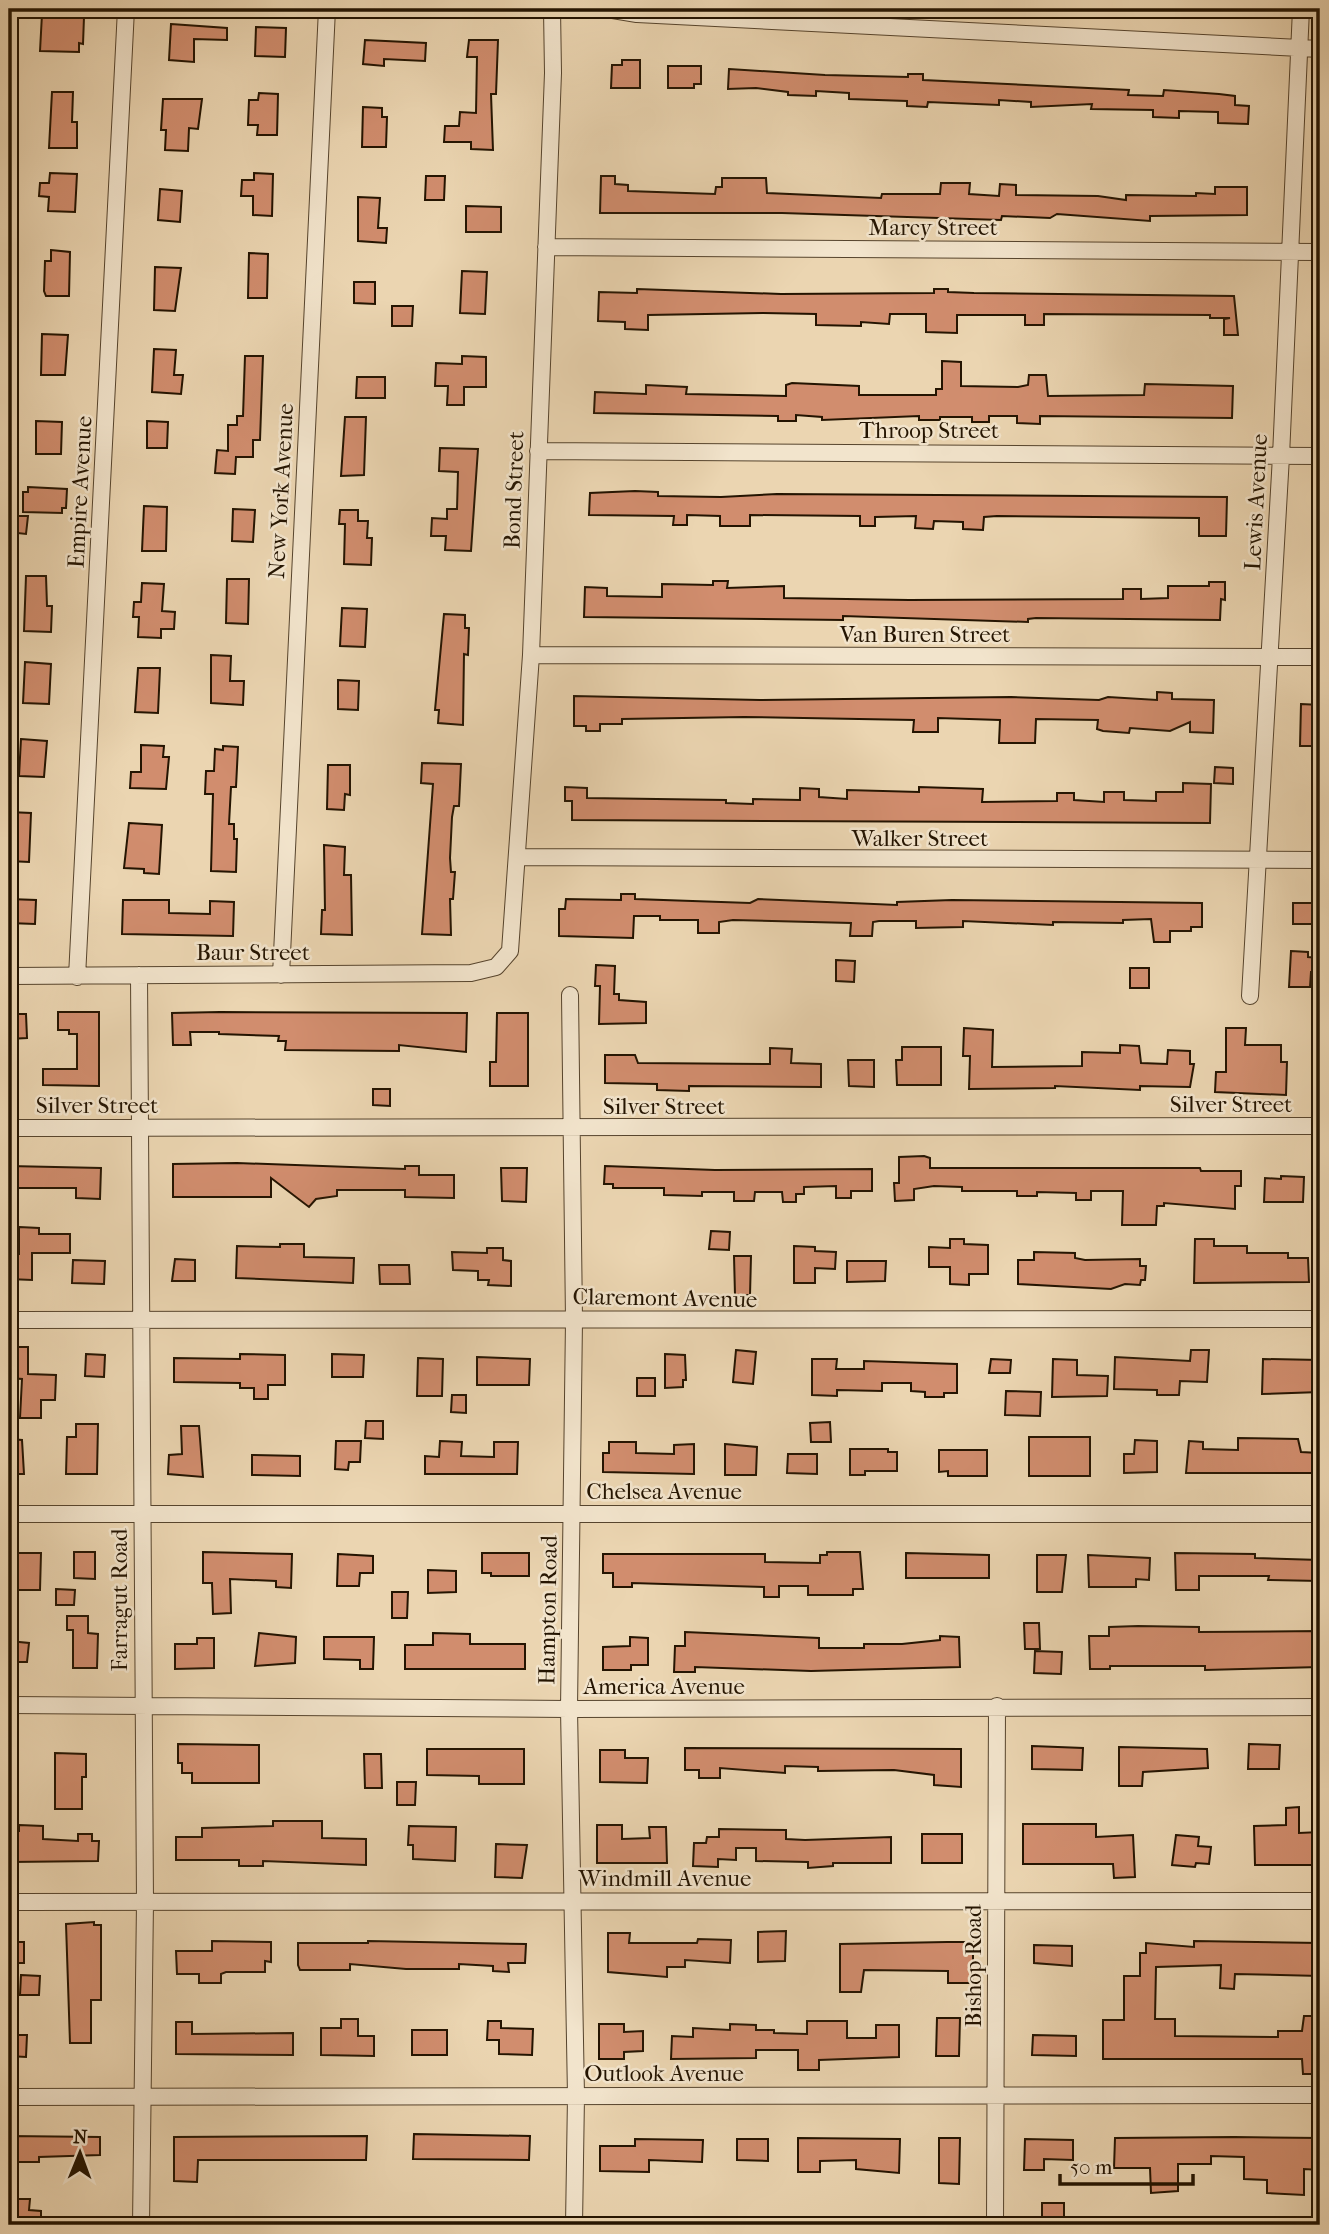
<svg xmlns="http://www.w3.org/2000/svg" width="1329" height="2234" font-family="'IM FELL French Canon',serif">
<rect width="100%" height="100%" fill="#ebd5b1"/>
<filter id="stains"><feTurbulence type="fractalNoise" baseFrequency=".00286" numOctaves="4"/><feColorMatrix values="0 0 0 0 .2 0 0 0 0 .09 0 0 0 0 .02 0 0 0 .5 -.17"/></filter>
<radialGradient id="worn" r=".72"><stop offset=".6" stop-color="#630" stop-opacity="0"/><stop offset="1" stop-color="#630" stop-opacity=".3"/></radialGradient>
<!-- building -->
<path fill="#d18d6e" stroke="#241401" stroke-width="2" d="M42,14L84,17L83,44L79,43V52L40,51Z
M171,24L227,28V40L194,39V62L169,60Z
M256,27L286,28L285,57L255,56Z
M365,40L426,43L425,61L384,59V66L363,64Z
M469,40H498L496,94H491L493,150L471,149V142H444L445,126H459L460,112L476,113L477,57H467Z
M622,60H640V88H611L612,65H622Z
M668,66H701V84H694V88H668Z
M729,69L825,75L908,77V74H923V80L1129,90L1128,95L1163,96L1164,90L1219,94L1235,96V105L1249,106L1248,124L1218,123V112L1179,111V118L1153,117V110L1091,109L1092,104L1031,107V102L999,100V105L928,102L927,107L907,106V101L849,99V93L816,91V96L788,95V92L756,88L728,89Z
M52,92H73L72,122H77V148H49Z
M259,93L278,94L277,135H257L258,125H248L249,100H258Z
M163,99H202L198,129L189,128L188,151L165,150L166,130H161Z
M363,107L382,108V117H387L386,147H362Z
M50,173L77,174L75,212L48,211L49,197L39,196L40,183H49Z
M254,173L273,174L272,216L253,215V196H241L242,180H254Z
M426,176H445L444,200H425Z
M601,176H615V184L628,185V191L715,194L716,187H722V178H766L767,193L881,198L882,194H940L941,183H970L969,194L999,196L1000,184L1016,185V195L1098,196L1126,200V195L1196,196V193L1215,194V187H1247V215L1150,216V221L1057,214L1050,218L1002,216L1001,220L782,213H600Z
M160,189L182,191L180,222L158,220Z
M358,197L380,198L378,228H387L386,243L358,241Z
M466,206L501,207V232H466Z
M51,250L70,252L69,296H46L44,291L45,261H51Z
M249,253L268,254L267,298H248Z
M155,267L181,268L175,311L154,310Z
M462,271L487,272L485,314L460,313Z
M354,282H375V304L354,303Z
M637,289L781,294L934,293V289H948V292L974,293L1234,296L1238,335H1224V319L1230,318H1210V315L1044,314V325H1025V315H957V333L926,332V314H890L889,324L861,322V326L816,325V314L763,313L648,315V330L625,329V322L598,321L599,292L637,293Z
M392,306H413L412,326H392Z
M42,334L68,335L65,375H41Z
M154,349L176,350L174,375H183L181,394L152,392Z
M245,356H263L260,440H253V457H236L235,474L215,473L217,450L228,451V425H237V416H243Z
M462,356L486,357V387H464V405H447L448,386H435L436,363L462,364Z
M942,361L961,362V386L1018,387L1028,385L1029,375H1046L1048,396L1144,395L1145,384L1233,386L1232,418L1040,416V424L1017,423V416H989V422H972V417H940V420H919V416L822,420V417L796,415V421H778V416L594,413L595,392L646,394V385L687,387L686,394L786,396V385L792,383L859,386V395H936V389H942Z
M357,377H385V398H356Z
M345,417H366L364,475L341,476Z
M36,421L62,422L61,454H36Z
M147,421L168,422L167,448H147Z
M440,448L478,449L471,551L445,550L446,536H431L432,518L447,519V509H457L458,472L439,471Z
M28,487L67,489L66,508H62V513L23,512V492H28Z
M635,491L658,492V496L721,497L777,494L1227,497L1226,536H1199V518L997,516L984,517L983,530L963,529V522L934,521L933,529L915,528L916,516L875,517V526H860V516L750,515V526H720V516L687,515V525H673L674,516L589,515L590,493Z
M144,506L167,507L166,551H142Z
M233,509L255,510L253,542L232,541Z
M340,510H358V521H368L367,538H372L371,565L344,564L345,524H339Z
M10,516H28L26,534L9,532Z
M26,576H46L47,606H52L51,632L24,631Z
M227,579H249L248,624L226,623Z
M713,581H728L727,588L784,586V598L909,600L1123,599V589H1141V599L1168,598V586H1209V582H1225V600L1221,599L1220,620L1036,618L1028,619V622L843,616V620L584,617L585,587L607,588V596L662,597V584L713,585Z
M142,583L164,584L162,611L175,612L174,629H161V638L138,637L139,617H133L134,602H141Z
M342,608L367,609L365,647L340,646Z
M444,614L465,615V628H469L468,655L464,654L463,725L438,723L439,710H435Z
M211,655L231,656L230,681H244L243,705L211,703Z
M25,662L51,664L49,704L23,703Z
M138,668H160L158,713L135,712Z
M338,680L359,681L358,710L338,709Z
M1157,692L1172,693V699L1214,700L1213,733L1190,732V722L1170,731L1130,728L1129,733L1103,731L1097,729L1098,720L1036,719L1035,743H999L1000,720L938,718V732H913L914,720L744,717L622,719V724H600V731H586V726H574V696L760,700L1011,697L1099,700L1108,697L1157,700Z
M1301,704L1320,705V746H1300Z
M21,739L47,741L44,777L19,776Z
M141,745L164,746L163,757H169L166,789L130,788L131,772H141Z
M223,746L238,747L236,787H231L229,824H234V839H237L236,872L211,871L213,794H205L206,771H214L215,749L223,750Z
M422,763L461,764L459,806H454L452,817L450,858L451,872H455L453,899H450L451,935L422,934L433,784L421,783Z
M328,765H350V795L345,794L344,810L327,809Z
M1215,767L1233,768V784L1214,783Z
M1183,783L1211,784L1210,823L572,820V801H565V787L587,788V798L726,800V803L753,804V799L800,800V788L819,789V797L847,799V790L919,792V787L983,789L982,802L1057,801V793H1074V800L1104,802V792H1124V800L1156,801V792H1183Z
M9,812L31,813L29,862L9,861Z
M129,823L162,825L159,874L144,873V869L124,868Z
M324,845L345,847L344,875H351L352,935L321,934L322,910H325Z
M621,894H635V899L750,903L758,899L897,905V902L952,900L1202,903V927H1191V931H1170V942H1154L1151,919L1123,920V923L1053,922V925L963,921V927L916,928V921H879L873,922L872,936H850L851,923L733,920L719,922V933H698V920H660V916H634L633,938L559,936V909H565L566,899L621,900Z
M9,899L36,900L35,924L9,923Z
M123,900H169V913L210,914V901L234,902L233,936L122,934Z
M1293,903H1320V924H1293Z
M1291,951L1308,952V957L1320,958V972H1311L1310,987H1289Z
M836,960L855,961L854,982L836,981Z
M596,965L615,966L614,994H619V1000L646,1002V1023L599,1024L600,986H595Z
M1130,968H1149V988H1130Z
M58,1012H99V1086L43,1085V1069H77V1034H69V1030H58Z
M220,1012L467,1013L466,1052L399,1045V1051L285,1050L286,1041H278L279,1036L219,1034V1032H190L191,1045H173L172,1013Z
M497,1013H528V1086H490V1062H496Z
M9,1014H26L27,1038L9,1039Z
M964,1028L993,1030L992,1067L1082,1066V1052L1120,1053V1045L1139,1046L1141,1063L1167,1064L1168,1050L1190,1051V1064H1194L1190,1087L1140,1086V1090L1055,1086V1088L969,1089L970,1056H963Z
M1226,1028H1246L1245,1045H1281V1062H1287L1286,1095L1215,1092L1216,1072H1226Z
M902,1047H941V1085H897L896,1060H902Z
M770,1048L792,1049L791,1063L821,1064V1087L689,1086V1091L657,1090V1084L605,1083V1055H635L638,1063L770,1064Z
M848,1060H874V1087L849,1086Z
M373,1089H390V1106L373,1105Z
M924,1156L930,1158V1168H1200L1201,1171H1241V1186H1235V1209L1164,1203V1206H1157L1156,1225H1122L1123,1191H1091V1200H1076V1193L1037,1192V1196H1017V1191H962V1187L934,1186L914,1189V1200L895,1201L894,1183H899V1157Z
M237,1163L405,1169V1166H419V1175H454V1198L405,1197V1190H337V1196L316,1199L309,1207L271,1178V1197H173V1164Z
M9,1166L101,1168L100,1199L76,1198V1188H9Z
M605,1166L715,1170L872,1169V1191H851V1198H836V1186L804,1187V1194H796V1202H783L782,1192H755L754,1201H734V1192H702V1196L664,1195V1188H613V1184H604Z
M501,1168H527L526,1202L502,1201Z
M1281,1176L1304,1177L1303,1202H1264L1265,1178L1281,1179Z
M19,1227L39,1228V1234H70V1253H32V1280L9,1279V1254H19Z
M711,1231L730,1232L729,1250L709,1249Z
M950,1239H964V1244L988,1245V1274H969V1285L950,1284V1267H929V1247L950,1248Z
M1195,1239H1214V1246H1247V1253H1288V1258H1308L1309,1282L1194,1283Z
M280,1244H304V1257L354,1258L353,1283L236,1278L237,1246L280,1247Z
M794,1246L815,1247V1251L836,1252L835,1269L815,1268V1283H794Z
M487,1248H503V1260L511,1261V1286L488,1285L489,1280H478V1271L453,1270L452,1252L487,1253Z
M1034,1252L1075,1253V1258L1085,1260L1140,1259V1266H1146L1145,1280H1141L1140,1285L1125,1284L1111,1289L1018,1284V1260H1034Z
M734,1256H751L750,1295H735Z
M175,1259L195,1260V1281H172Z
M73,1260L105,1261L104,1284L72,1283Z
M847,1261H886L885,1281L847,1282Z
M379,1265H409L410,1284H380Z
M9,1347H28V1374L56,1375L55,1400H41V1418H20L22,1379L9,1378Z
M736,1350L756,1352L753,1384L733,1382Z
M1191,1350H1209L1207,1382L1180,1381L1179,1395H1157V1390L1114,1389L1115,1357L1190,1361Z
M86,1354L105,1355L104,1377L85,1376Z
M240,1354L285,1355V1385H268V1399H254V1388H240V1383L174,1382V1358L240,1359Z
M332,1354L364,1355L363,1377H332Z
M665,1354L685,1355L686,1380H683V1387L665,1388Z
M477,1357L530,1359L529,1385H477Z
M418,1358L443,1359L442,1396H417Z
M812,1359H837L836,1369H864V1361L957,1364V1393H944V1397H925V1392L911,1391V1383H882V1391L837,1390V1396L812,1395Z
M991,1359L1011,1360L1010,1373H989Z
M1053,1359L1077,1360V1375L1108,1376L1107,1396L1052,1397Z
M1263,1359L1320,1360V1392L1262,1394Z
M637,1378H655V1396H637Z
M1006,1391L1041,1392L1040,1416L1005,1415Z
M452,1395H466V1413L451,1412Z
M366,1421H383V1439L365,1438Z
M830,1422L831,1442H811L810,1423Z
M76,1424H98L97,1474H66L67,1437H76Z
M181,1426H199L203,1477L168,1474L169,1455L182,1454Z
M1029,1437H1090V1476H1029Z
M1238,1438L1298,1439L1301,1452L1319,1453L1318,1473H1186L1189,1441L1203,1442V1449L1238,1450Z
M9,1439L22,1440L24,1474H9Z
M1135,1440L1157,1441V1472L1124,1473V1454H1134Z
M336,1441H361L360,1462H349L348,1470L335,1469Z
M440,1441L462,1442L461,1456L494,1457V1442H518L517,1474H425V1456L439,1457Z
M609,1442H636V1453L674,1454V1445L694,1444V1474L603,1472V1453H609Z
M725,1444L757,1447L756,1475H725Z
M850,1449H888V1452H897V1471H865V1475H850Z
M939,1450H987V1476H948V1471L939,1472Z
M788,1454H817V1474L787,1473Z
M252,1455L300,1456V1476L252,1475Z
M74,1552H95V1579L74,1578Z
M203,1552L292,1554L291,1588L276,1587V1581L230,1579L231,1613L213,1614L212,1583H203Z
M827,1552H860L863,1589H853V1595H808V1586H779V1597H764V1587L632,1583V1587H613V1573H603V1554H765V1562L820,1563V1555H827Z
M17,1553H41L40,1590H17Z
M482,1553H529V1576H491V1573H482Z
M906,1553L989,1555V1578H906Z
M1175,1553L1255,1554V1558L1320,1560V1581L1268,1580L1269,1576H1199V1590H1176Z
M338,1554L373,1556V1573H360L359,1586H337Z
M1037,1555H1066L1062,1592H1037Z
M1088,1555L1150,1558L1149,1580L1136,1579V1587H1089Z
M428,1570L456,1571V1592L428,1593Z
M56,1589L75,1590L74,1605H56Z
M392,1592H408L407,1618H392Z
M67,1616H88V1633L98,1634L97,1668H73V1630H67Z
M1024,1623H1039L1040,1649H1025Z
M1138,1626L1199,1627V1632L1320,1631V1667L1205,1670V1666H1110V1669H1090L1089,1636H1109V1627Z
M685,1632L819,1638V1648H864V1644H902L940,1640V1636L959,1637L960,1667L811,1671L695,1667V1672H674L675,1646H685Z
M259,1633L296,1637L295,1663L255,1666Z
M433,1633L470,1634V1644H525V1669H405V1645H433Z
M324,1637H374L373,1669H360V1660L324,1659Z
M630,1637L648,1638V1665H631V1670H603V1647L630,1646Z
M197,1638H214V1668L175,1669V1644H197Z
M9,1641L29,1643L27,1662H9Z
M1035,1651L1062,1652L1061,1674L1034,1673Z
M178,1744L259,1745V1783H192V1773H182V1763H178Z
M1249,1744L1280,1745L1279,1769H1248Z
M1032,1746L1083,1748L1082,1770L1032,1769Z
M1119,1747L1207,1749L1208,1768L1143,1772L1142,1786H1119Z
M685,1748L961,1749V1787L934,1785V1775L894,1770L818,1771V1767L785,1766V1773L720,1768V1778H699V1770H685Z
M427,1749H524V1784H479V1776L427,1775Z
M600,1750H625V1758H648L647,1783L600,1782Z
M55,1753L86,1754V1777H82V1809H55Z
M364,1754H381L382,1788H365Z
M397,1782H416L415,1805H397Z
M1299,1807V1833L1320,1832V1865H1255L1254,1826L1286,1825V1808Z
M273,1821H322V1838L366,1839V1865L263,1861V1866H239V1860H176V1837H202V1828L273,1826Z
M1023,1824H1096V1837L1133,1835L1135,1877L1114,1878L1113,1864H1023Z
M19,1825L43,1826V1839L78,1841V1834H92V1841H99L98,1861L10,1862V1831H19Z
M597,1825H622V1839L650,1838L649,1827H666L667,1863H597Z
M409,1826L456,1827L455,1861L413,1859V1845H408Z
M719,1829L786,1830V1839L805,1840L891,1837V1863H833V1866L808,1868V1862L756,1861V1848H736V1860L718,1859V1867L693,1866L694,1843H706L707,1837H719Z
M922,1834H962V1863H922Z
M1176,1835L1199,1837L1198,1846L1211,1847L1209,1864L1196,1863L1195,1867L1172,1865Z
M496,1844L527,1845L522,1878L495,1877Z
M94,1922V1925H101V2000H91V2043H70L66,1924Z
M786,1931L785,1961L758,1962V1932Z
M608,1933H630L629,1943H697L698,1939L731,1940L730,1963L685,1960V1967H667V1977L608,1972Z
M212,1941L271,1942V1962L265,1961V1972H226L221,1974V1983H199V1974H177L176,1951H212Z
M368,1941L526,1944L525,1963H508L509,1972L493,1971V1966L459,1964V1969H406L350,1964V1970H300L298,1965V1943H368Z
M1194,1941L1320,1943V1976L1235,1974L1234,1989L1220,1988L1221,1965L1156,1967L1155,2019H1175V2036L1278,2037V2031H1302L1304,2016H1320V2074H1303L1302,2059H1103V2020H1124V1976H1140V1953H1146V1943L1194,1947Z
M9,1942H24V1963H9Z
M947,1942H973V1983H948V1971L864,1970L861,1992H840V1944Z
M1034,1945L1072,1946V1966L1034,1963Z
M21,1975L40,1976L39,1995H20Z
M937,2018H960L959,2056H936Z
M341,2019H358V2036H374V2056L321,2055V2028H341Z
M488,2021H501V2028L533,2029L532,2055L499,2054V2040H487Z
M807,2021H847V2038H876V2025H899V2057L819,2060V2070H798V2050H756V2058L671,2059L672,2036L693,2037V2028L730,2030V2024L756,2025V2030H774V2033L807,2034Z
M176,2022H192V2034L293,2033V2055L176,2054Z
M599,2024H624V2032L643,2031V2051L624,2052V2059H599Z
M412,2030H447V2055H412Z
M9,2035H27L26,2057L9,2056Z
M1033,2035L1076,2036V2056L1032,2055Z
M414,2134L530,2136L529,2160L413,2159Z
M9,2136L100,2137V2155L39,2157V2162H9Z
M367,2136L366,2160H198L197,2182L174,2181V2137Z
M1234,2137L1320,2138V2170L1304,2169V2195L1267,2193V2180L1244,2179V2157L1211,2156V2164H1178V2191L1151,2193L1150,2168H1114L1115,2138Z
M798,2138L900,2139L899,2173L856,2169V2160L820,2161V2172H798Z
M939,2138H960L959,2184L939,2183Z
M635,2139L703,2140L702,2162L649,2160V2172L600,2171V2146H635Z
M737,2139H768V2161L737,2160Z
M1025,2139L1073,2140V2160L1044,2159V2170H1024Z
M15,2199H30L29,2210L41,2211V2225H9V2211H14Z
M1042,2203H1064V2225H1042Z"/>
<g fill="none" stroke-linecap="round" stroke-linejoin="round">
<!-- minor casing -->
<g stroke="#56442d" stroke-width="18">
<path id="minor" d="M607,9L637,14L1320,49
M546,247L1320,252
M538,451L1320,456
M531,655L1320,657
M519,857L1320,860
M139,975L145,1902L141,2225
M281,975L327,9
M9,976L471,973L496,967L510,951L531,655L553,73L552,9
M77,977L126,9
M570,995L574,1320L569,1709L576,2096L574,2225
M1250,996L1281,456L1301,9
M9,1128L1320,1126
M9,1320L1320,1319
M9,1514H1320
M9,1705L569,1709L1320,1707
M9,1902L1320,1901
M9,2097L1320,2095
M995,2225L997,1706"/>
</g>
<!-- minor -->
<use href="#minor" stroke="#f2e4cc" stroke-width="16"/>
</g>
<g text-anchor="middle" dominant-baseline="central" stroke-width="5" stroke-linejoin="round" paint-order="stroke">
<!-- street labels -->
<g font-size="23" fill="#241401" stroke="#f2e4cc">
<text x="933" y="227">Marcy Street</text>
<text x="929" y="430">Throop Street</text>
<text transform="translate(514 490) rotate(-88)">Bond Street</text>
<text transform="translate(281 491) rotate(-87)">New York Avenue</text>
<text transform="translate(80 492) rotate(-87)">Empire Avenue</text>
<text transform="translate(1256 502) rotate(-87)">Lewis Avenue</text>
<text x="925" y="634">Van Buren Street</text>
<text x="920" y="838">Walker Street</text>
<text x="253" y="952">Baur Street</text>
<text x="1231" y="1104">Silver Street</text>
<text x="97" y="1105">Silver Street</text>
<text x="664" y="1106">Silver Street</text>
<text transform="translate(665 1298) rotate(1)">Claremont Avenue</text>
<text x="664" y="1491">Chelsea Avenue</text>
<text transform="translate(119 1600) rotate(-90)">Farragut Road</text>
<text transform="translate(548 1610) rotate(-89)">Hampton Road</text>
<text x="664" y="1686">America Avenue</text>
<text x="665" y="1878">Windmill Avenue</text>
<text transform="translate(973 1966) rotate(-90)">Bishop Road</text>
<text x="664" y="2073">Outlook Avenue</text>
</g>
</g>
<!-- margin -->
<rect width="1329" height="2234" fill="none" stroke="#ebd5b1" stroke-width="35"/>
<rect x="10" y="10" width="1308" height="2213" fill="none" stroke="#241401" stroke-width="3.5"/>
<rect x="18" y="18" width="1294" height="2199" fill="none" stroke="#241401" stroke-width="2"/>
<!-- north arrow -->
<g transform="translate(80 2153) rotate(1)" stroke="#f2e4cc" stroke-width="5" paint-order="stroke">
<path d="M0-5L12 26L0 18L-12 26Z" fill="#241401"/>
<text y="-10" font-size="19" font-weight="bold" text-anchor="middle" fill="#241401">N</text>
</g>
<!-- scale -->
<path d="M1060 2174v10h133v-10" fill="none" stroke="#241401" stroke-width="3.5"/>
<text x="1070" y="2174" font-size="21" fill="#241401" stroke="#f2e4cc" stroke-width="5" paint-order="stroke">50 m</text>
<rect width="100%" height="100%" filter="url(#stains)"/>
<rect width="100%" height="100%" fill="url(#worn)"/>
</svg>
